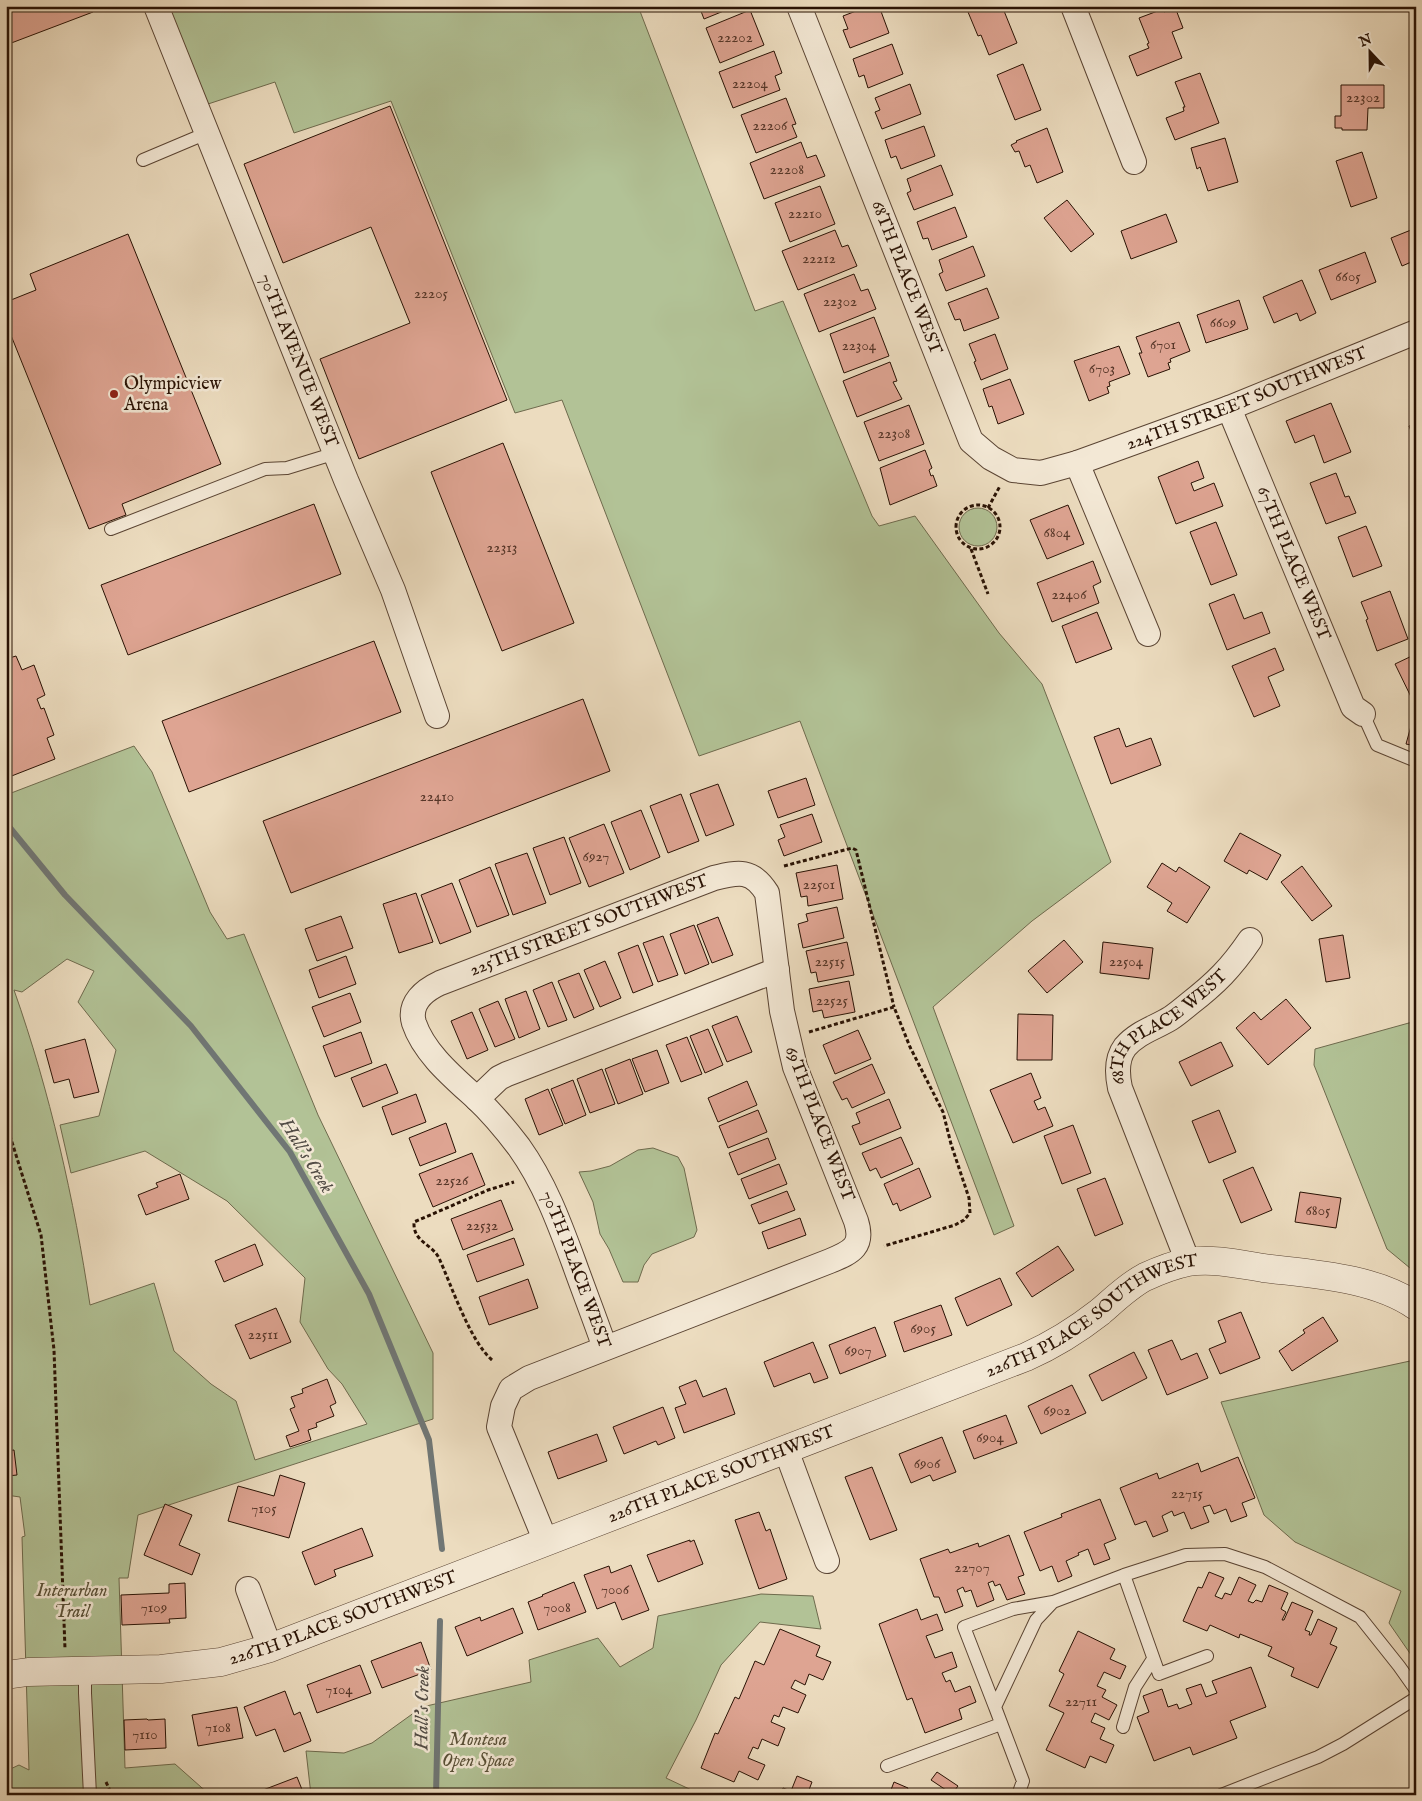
<svg xmlns="http://www.w3.org/2000/svg" width="1422" height="1801" font-family="'IM FELL English',serif">
<rect width="100%" height="100%" fill="#ecdcbf"/>
<filter id="stains"><feTurbulence type="fractalNoise" baseFrequency=".004" numOctaves="4"/><feColorMatrix values="0 0 0 0 .2 0 0 0 0 .09 0 0 0 0 .02 0 0 0 .5 -.17"/></filter>
<radialGradient id="worn" r=".72"><stop offset=".6" stop-color="#630" stop-opacity="0"/><stop offset="1" stop-color="#630" stop-opacity=".3"/></radialGradient>
<!-- green -->
<path fill="#b2c296" stroke="#6e6a4d" fill-rule="evenodd" d="M167,6H638L755,311L783,301L872,516L879,526L915,516L999,633L1042,684L1111,862L1032,921L933,1007L1014,1226L994,1235L800,721L699,756L562,400L515,413L391,101L294,133L275,82L205,105Z
M959 527a19 19 0 1 1 38 0a19 19 0 1 1-38 0Z
M134,746L152,772L210,912L227,939L244,934L318,1115L433,1353V1419L138,1515L128,1578H119L125,1768L175,1764L210,1795H6V1771L19,1765L29,1770L22,1537L25,1536L20,1497L6,1495V795ZM67,959L94,971L78,1002L116,1050L99,1116L60,1125L71,1173L145,1151L227,1201L305,1278L300,1322L328,1369L342,1384L367,1424L255,1460L236,1401L211,1384L174,1351L154,1283L90,1305C74,1199 50,1092 14,990L22,992Z
M1416,1021V1273L1387,1249L1314,1065L1315,1049Z
M653,1148L678,1157L684,1168L697,1230L694,1237L652,1254L644,1265L638,1282H623L609,1249L600,1234L593,1202L579,1172L591,1171L610,1166L638,1150Z
M1410,1361L1416,1369V1662L1389,1623L1401,1591L1295,1542L1264,1515L1221,1402Z
M761,1594L813,1596L821,1629L760,1622L721,1665L696,1720L666,1778L702,1795H311L306,1751L344,1753L372,1743L422,1707L531,1682L529,1660L598,1638L620,1667L653,1648L658,1616Z"/>
<g fill="none" stroke-linecap="round" stroke-linejoin="round">
<!-- stream -->
<path stroke="#707674" stroke-width="6" d="M6,823L65,895L191,1026L290,1152L369,1294L429,1440L442,1549
M436,1795L440,1621"/>
</g>
<!-- building -->
<path fill="#dea492" stroke="#291204" d="M6,6H91L93,12L6,45Z
M699,6H736L704,19Z
M869,6H879L889,33L850,48L843,30L848,29L843,16Z
M983,6H1002L1017,43L989,55L981,35L978,36L968,12Z
M1175,7L1183,28L1172,32L1182,58L1137,76L1129,56L1149,48L1147,44L1149,43L1139,18L1163,9L1164,12Z
M750,10L764,45L720,63L706,28Z
M892,44L903,74L868,88L864,75L859,77L853,59Z
M774,51L782,73L775,76L780,90L733,108L719,72Z
M1023,64L1041,110L1015,120L997,75Z
M1200,73L1219,123L1175,140L1166,118L1184,111L1183,107H1185L1175,82Z
M910,84L921,114L882,129L875,112L880,110L875,98Z
M1341,85H1384V108H1368L1367,130H1342V128H1335V116H1341Z
M786,98L796,124L792,125L797,137L756,153L741,115Z
M390,106L507,400L359,459L320,359L410,323L371,227L283,263L244,164Z
M924,126L935,156L901,169L896,156L891,158L885,140Z
M1047,128L1063,172L1037,183L1030,165L1025,167L1019,151L1015,152L1011,145L1017,142L1016,141Z
M1225,138L1238,182L1208,191L1200,167L1197,169L1191,148Z
M801,142L807,158L816,155L825,176L764,199L750,163Z
M1362,152L1377,198L1351,207L1336,161Z
M941,165L953,195L914,210L907,193L911,191L907,179Z
M820,186L835,224L790,242L775,203Z
M1067,200L1094,234L1071,252L1044,218Z
M955,207L967,237L932,250L928,238L923,239L917,222Z
M1166,214L1177,242L1131,259L1121,231Z
M1416,228V260L1402,266L1391,238Z
M835,230L842,247L848,245L857,266L798,290L782,251Z
M128,234L221,464L122,504L126,515L89,529L6,323V302L36,290L30,274Z
M973,246L985,276L946,291L939,274L943,272L939,260Z
M1365,252L1376,282L1331,300L1319,270Z
M854,274L861,291L868,289L876,309L819,332L804,294Z
M1302,280L1316,313L1300,321L1297,313L1274,323L1263,297Z
M987,288L999,318L964,331L960,319L955,320L948,303Z
M1239,300L1248,329L1206,343L1197,315Z
M874,317L889,356L844,373L830,334Z
M1179,322L1190,351L1170,359L1171,362L1168,363L1170,369L1148,377L1139,353H1142L1136,337Z
M995,334L1008,369L981,380L974,362L976,361L969,344Z
M1119,346L1130,374L1109,382L1110,386L1107,387L1109,393L1089,401L1074,361Z
M890,362L897,381L893,382L902,399L857,417L843,381Z
M1010,379L1024,414L998,424L992,406L989,407L983,389Z
M1331,403L1351,452L1324,463L1314,435L1295,443L1286,421Z
M909,405L924,444L879,461L864,422Z
M1416,423V444L1409,426Z
M503,443L574,623L502,651L431,472Z
M925,450L932,468L929,470L931,476L933,475L937,486L890,505L880,468Z
M1198,461L1204,478L1191,483L1194,491L1214,483L1223,506L1176,524L1158,477Z
M1336,473L1345,497L1349,496L1356,513L1326,524L1310,483Z
M314,504L341,574L128,655L101,585Z
M1068,505L1084,544L1047,559L1030,520Z
M1216,522L1237,575L1211,585L1190,532Z
M1366,526L1382,566L1353,577L1338,537Z
M1093,561L1101,582L1093,586L1099,603L1052,622L1037,583Z
M1390,591L1408,639L1377,651L1366,620L1368,619L1361,602Z
M1234,594L1244,619L1262,612L1270,633L1227,650L1209,604Z
M1097,612L1112,649L1076,663L1062,626Z
M374,641L401,712L189,792L162,721Z
M1275,648L1284,670L1268,677L1280,706L1254,717L1232,666Z
M1416,654V702L1414,703L1395,664Z
M16,656L22,670L34,665L45,695L37,699L41,709L44,708L54,735L47,738L55,759L9,777L6,771V659Z
M583,699L610,771L291,893L263,821Z
M1411,726L1416,727V746L1406,744Z
M1119,728L1126,747L1151,738L1161,765L1111,784L1094,737Z
M806,778L815,805L778,818L768,791Z
M718,784L734,825L706,836L690,794Z
M681,794L699,841L668,853L650,806Z
M641,810L660,857L630,870L611,822Z
M812,814L822,842L784,856L778,840L785,837L780,825Z
M604,824L624,873L589,887L569,838Z
M1240,833L1281,855L1267,880L1249,870L1247,874L1224,861Z
M564,837L581,883L550,895L533,848Z
M527,853L546,903L513,915L495,864Z
M1162,863L1176,872L1179,867L1210,887L1187,923L1167,911L1172,903L1147,887Z
M837,865L843,899L808,906L807,896L801,897L796,873Z
M1302,866L1332,906L1312,921L1281,882Z
M490,867L509,915L477,927L459,880Z
M452,883L471,932L440,944L421,895Z
M416,893L433,942L399,953L383,904Z
M837,907L844,938L803,948L798,924L808,921L806,914Z
M341,916L353,948L317,961L305,929Z
M718,917L733,955L712,963L697,925Z
M694,925L709,964L685,974L670,934Z
M1343,935L1350,978L1326,982L1319,939Z
M663,936L678,975L658,982L643,943Z
M1064,940L1083,962L1047,993L1028,971Z
M847,942L854,975L818,982L816,972L811,973L806,951Z
M1103,942L1153,948L1149,979L1100,973Z
M638,945L653,985L633,993L618,953Z
M346,956L356,984L319,998L309,970Z
M605,961L621,998L600,1007L584,970Z
M579,973L594,1009L574,1018L558,981Z
M849,981L855,1012L824,1018L822,1010L813,1012L809,989Z
M552,982L567,1020L548,1027L533,990Z
M526,991L540,1029L519,1038L505,999Z
M350,993L361,1022L324,1037L312,1007Z
M1286,999L1311,1028L1268,1065L1236,1028L1254,1012L1261,1020Z
M498,1001L515,1039L495,1047L479,1009Z
M472,1012L488,1050L467,1059L451,1021Z
M1018,1014L1053,1015L1052,1060H1017Z
M737,1016L752,1052L727,1062L712,1026Z
M708,1029L723,1065L705,1073L690,1036Z
M858,1030L871,1059L835,1074L823,1045Z
M361,1032L372,1063L335,1077L323,1046Z
M687,1037L702,1074L681,1082L666,1045Z
M85,1039L99,1092L74,1098L69,1079L54,1083L45,1050Z
M1221,1042L1233,1066L1191,1086L1179,1062Z
M657,1050L669,1083L645,1092L632,1059Z
M630,1059L643,1094L618,1104L605,1069Z
M386,1064L398,1093L363,1107L351,1078Z
M872,1064L885,1093L852,1108L847,1098L842,1100L833,1082Z
M602,1069L615,1104L590,1113L577,1079Z
M1031,1073L1041,1098L1034,1101L1038,1110L1045,1107L1053,1126L1013,1143L990,1090Z
M573,1080L586,1115L565,1124L551,1089Z
M747,1081L757,1105L718,1122L708,1098Z
M548,1089L563,1125L539,1135L525,1099Z
M416,1094L426,1122L392,1135L382,1107Z
M889,1099L901,1128L860,1145L852,1126L860,1123L856,1113Z
M758,1110L767,1132L728,1148L719,1126Z
M1219,1110L1236,1152L1209,1163L1192,1121Z
M446,1123L456,1152L420,1166L409,1138Z
M1073,1125L1091,1173L1062,1184L1044,1136Z
M901,1137L913,1164L881,1178L876,1168L870,1171L862,1153Z
M768,1138L776,1159L738,1175L729,1153Z
M472,1153L485,1185L433,1207L419,1174Z
M779,1164L787,1184L749,1199L741,1179Z
M1253,1167L1272,1210L1241,1223L1223,1180Z
M919,1168L931,1197L900,1211L897,1203L893,1205L884,1184Z
M180,1174L189,1199L146,1215L138,1195L158,1187L156,1183Z
M1105,1178L1123,1224L1095,1236L1077,1189Z
M787,1191L795,1210L759,1224L751,1205Z
M1300,1192L1341,1198L1336,1228L1295,1222Z
M501,1200L513,1230L463,1250L451,1219Z
M800,1218L806,1235L768,1249L762,1232Z
M514,1238L524,1265L477,1282L467,1255Z
M255,1244L263,1265L224,1282L215,1261Z
M1058,1246L1074,1270L1032,1297L1016,1273Z
M1000,1278L1012,1305L967,1326L955,1298Z
M528,1279L538,1308L489,1325L479,1297Z
M941,1305L952,1335L904,1352L894,1322Z
M276,1308L291,1342L250,1359L235,1325Z
M1241,1312L1260,1358L1220,1374L1209,1349L1226,1342L1218,1321Z
M1323,1317L1338,1341L1292,1371L1279,1351L1305,1333L1303,1330Z
M875,1327L886,1356L840,1374L829,1345Z
M1172,1340L1181,1360L1197,1353L1208,1378L1167,1395L1148,1350Z
M813,1342L828,1378L814,1383L810,1373L774,1387L764,1362Z
M1134,1352L1147,1378L1102,1401L1089,1375Z
M327,1379L336,1403L330,1406L334,1416L316,1423L317,1427L308,1430L311,1440L290,1447L286,1436L299,1431L290,1409L295,1407L291,1397L303,1393L302,1389Z
M696,1380L703,1397L726,1388L735,1414L684,1433L675,1408L686,1404L679,1387Z
M1072,1385L1086,1413L1041,1434L1028,1406Z
M663,1407L675,1438L658,1445L656,1441L624,1454L613,1427Z
M1006,1415L1017,1443L974,1459L963,1431Z
M597,1434L607,1461L558,1479L548,1452Z
M942,1437L956,1472L933,1481L930,1475L911,1483L899,1454Z
M14,1450L17,1475L7,1476L6,1451Z
M1238,1457L1255,1498L1242,1503L1247,1516L1231,1522L1226,1509L1214,1514L1210,1505L1203,1507L1209,1522L1191,1529L1184,1512L1174,1516L1172,1511L1162,1516L1168,1531L1153,1537L1146,1521L1135,1525L1120,1488L1157,1473L1159,1479L1198,1463L1201,1472Z
M872,1467L897,1530L870,1540L845,1477Z
M280,1475L305,1483L289,1538L228,1521L238,1486L274,1496Z
M1100,1499L1116,1539L1104,1544L1110,1559L1094,1565L1088,1549L1078,1553L1079,1555L1066,1561L1072,1576L1058,1582L1052,1566L1040,1571L1024,1532L1062,1517L1061,1514Z
M165,1504L192,1515L179,1545L200,1554L192,1575L144,1555Z
M759,1512L766,1531L770,1529L787,1579L759,1589L735,1520Z
M362,1528L373,1556L334,1570L336,1576L315,1585L302,1552Z
M1009,1535L1024,1575L1018,1577L1025,1594L1007,1600L1000,1584L995,1586L993,1581L988,1583L994,1600L977,1607L971,1590L965,1592L963,1587L957,1590L963,1606L945,1613L939,1597H934L920,1559L948,1549L950,1553L978,1543L979,1547Z
M690,1540V1542L694,1540L703,1564L658,1582L647,1555Z
M631,1565L649,1610L622,1620L615,1602L597,1609L584,1575L609,1566L611,1573Z
M1209,1572L1224,1578L1215,1596L1222,1599L1225,1593L1231,1595L1239,1577L1256,1585L1248,1601L1253,1603L1256,1600L1262,1602L1269,1585L1288,1593L1281,1609L1286,1612L1282,1620H1284L1292,1602L1313,1611L1305,1630L1310,1632L1309,1635H1311L1318,1619L1337,1628L1330,1644L1337,1647L1318,1688L1291,1676L1294,1668L1268,1656L1272,1647L1240,1634L1239,1638L1210,1625L1207,1631L1183,1621L1198,1587L1202,1588Z
M574,1582L586,1612L538,1630L528,1602L543,1596L542,1595Z
M185,1583L186,1618L169,1619L170,1623L122,1625L121,1595L169,1593V1584Z
M513,1608L523,1633L467,1656L455,1627L480,1617L481,1621Z
M917,1609L921,1620L937,1614L943,1630L926,1636L935,1658L952,1652L957,1667L942,1673L946,1682L950,1680L955,1692L970,1686L976,1702L959,1709L962,1719L925,1733L912,1698L907,1700L879,1624Z
M780,1629L820,1646L816,1656L831,1662L823,1680L809,1674L805,1685L795,1680L791,1688L806,1695L798,1713L783,1707L779,1717L774,1715L771,1722L785,1728L778,1746L762,1739L758,1749L753,1747L748,1758L765,1765L758,1780L739,1771L734,1782L701,1768L715,1733L718,1734L735,1697L739,1699L755,1661L764,1665Z
M1078,1631L1115,1649L1110,1659L1126,1666L1120,1679L1104,1672L1097,1686L1106,1690L1102,1697L1117,1705L1109,1720L1095,1713L1091,1722L1105,1728L1100,1739L1114,1745L1106,1763L1090,1756L1085,1768L1046,1750L1064,1713L1049,1706L1064,1674L1059,1671Z
M421,1642L431,1670L382,1688L371,1661Z
M360,1665L371,1693L317,1713L307,1685Z
M1251,1667L1266,1707L1230,1721L1237,1738L1193,1755L1190,1747L1154,1761L1137,1717L1149,1712L1143,1696L1162,1689L1168,1707L1177,1704L1179,1709L1192,1704L1186,1689L1201,1684L1206,1697L1217,1693L1212,1681Z
M285,1691L294,1715L300,1712L311,1741L284,1752L275,1729L256,1736L244,1707Z
M237,1707L243,1738L198,1746L192,1715Z
M147,1719L148,1720L165,1719L166,1748L125,1750L124,1720Z
M937,1772L958,1786L952,1794L931,1780Z
M797,1776L812,1782L807,1795H780L783,1788L791,1791Z
M297,1777L303,1792L298,1795H250Z
M894,1782L908,1788L905,1795H889Z"/>
<g fill="none" stroke-linecap="round" stroke-linejoin="round">
<!-- service casing -->
<g stroke="#5a4433" stroke-width="14">
<path id="service" d="M143,160L207,133
M111,529L265,469L287,468L336,453
M1363,714L1377,745L1416,761
M1124,1575L1159,1674L1207,1656
M85,1670V1693L90,1795
M995,1707L964,1627L1013,1609L1053,1602
M1123,1727L1135,1687L1153,1659
M887,1766L1001,1724
M1018,1795L1023,1781L995,1707L1036,1620L1053,1602L1124,1575L1186,1555L1225,1554L1265,1567L1360,1617L1399,1666L1416,1690
M1221,1795L1318,1757L1343,1744L1416,1698"/>
</g>
<!-- minor casing -->
<g stroke="#5a4433" stroke-width="26">
<g id="minor">
<path id="s1" d="M156,6L346,480L393,590L437,716"/>
<path id="s2" d="M799,6L971,441L991,458L1013,470L1041,473L1077,463L1229,408L1416,332"/>
<path d="M1073,6L1134,162"/>
<path id="s3" d="M1229,408L1353,707L1363,714"/>
<path d="M1077,463L1148,634"/>
<path d="M477,1099L499,1078L507,1074L777,970"/>
<path id="s4" d="M1188,1262L1120,1088C1117,1074 1116,1059 1125,1047C1138,1032 1155,1028 1171,1018C1177,1014 1183,1009 1189,1004C1216,983 1231,968 1250,940"/>
<path d="M786,1450L827,1561"/>
<path id="s5" d="M546,1542L499,1427L503,1406L511,1389L529,1378L830,1261C852,1252 864,1246 856,1221L795,1067L782,1011L767,893C752,869 739,872 714,878L440,983C425,990 408,1003 414,1023C424,1053 453,1077 476,1098C491,1112 506,1130 519,1147C544,1182 559,1222 574,1263C584,1291 595,1319 605,1348"/>
<path d="M248,1589L270,1648"/>
</g>
</g>
<!-- tertiary casing -->
<g stroke="#5a4433" stroke-width="29">
<g id="tertiary">
<path id="s6" d="M6,1675L28,1672L161,1669L221,1662L270,1648L1026,1357C1053,1345 1077,1330 1100,1312C1114,1300 1128,1286 1145,1277C1158,1271 1173,1265 1188,1262C1212,1258 1239,1264 1263,1268C1312,1274 1374,1277 1416,1306"/>
</g>
</g>
<!-- path -->
<path stroke="#291204" stroke-width="3" stroke-dasharray="4 2.5" stroke-linecap="butt" d="M956 527a22 22 0 1 1 44 0a22 22 0 1 1-44 0Z
M988,508L1000,486
M971,549L988,594
M784,866L852,848L856,850L894,1007
M809,1032L894,1007L910,1047L943,1112L951,1144L969,1198L970,1213L964,1220L955,1225L884,1246
M6,1123L41,1235L54,1350L65,1649
M492,1360C470,1341 452,1287 439,1258C431,1243 413,1242 414,1222L488,1190L514,1182
M106,1782L112,1795"/>
<!-- service -->
<use href="#service" stroke="#f3e8d5" stroke-width="12"/>
<!-- minor -->
<use href="#minor" stroke="#f3e8d5" stroke-width="24"/>
<!-- tertiary -->
<use href="#tertiary" stroke="#f3e8d5" stroke-width="28"/>
</g>
<!-- markers -->
<circle fill="#8f2418" stroke="#f3e8d5" stroke-width="2" cx="114" cy="394" r="5"/>
<g text-anchor="middle" dominant-baseline="central" stroke-width="5" stroke-linejoin="round" paint-order="stroke">
<!-- number labels -->
<g font-size="15" fill="#563628">
<text x="735" y="37">22202</text>
<text x="750" y="83">22204</text>
<text x="1363" y="97">22302</text>
<text x="770" y="125">22206</text>
<text x="787" y="169">22208</text>
<text x="805" y="213">22210</text>
<text x="819" y="258">22212</text>
<text x="1348" y="276">6605</text>
<text x="431" y="293">22205</text>
<text x="840" y="301">22302</text>
<text x="1223" y="322">6609</text>
<text x="1163" y="344">6701</text>
<text x="859" y="345">22304</text>
<text x="1102" y="368">6703</text>
<text x="894" y="433">22308</text>
<text x="1057" y="532">6804</text>
<text x="502" y="547">22313</text>
<text x="1069" y="594">22406</text>
<text x="437" y="796">22410</text>
<text x="596" y="856">6927</text>
<text x="819" y="884">22501</text>
<text x="830" y="961">22515</text>
<text x="1126" y="961">22504</text>
<text x="832" y="1000">22525</text>
<text x="452" y="1180">22526</text>
<text x="1318" y="1210">6805</text>
<text x="482" y="1225">22532</text>
<text x="923" y="1328">6905</text>
<text x="263" y="1334">22511</text>
<text x="858" y="1350">6907</text>
<text x="1057" y="1410">6902</text>
<text x="990" y="1437">6904</text>
<text x="927" y="1463">6906</text>
<text x="1187" y="1493">22715</text>
<text x="264" y="1508">7105</text>
<text x="972" y="1567">22707</text>
<text x="615" y="1589">7006</text>
<text x="154" y="1607">7109</text>
<text x="557" y="1607">7008</text>
<text x="339" y="1689">7104</text>
<text x="1081" y="1701">22711</text>
<text x="218" y="1727">7108</text>
<text x="145" y="1734">7110</text>
</g>
<!-- street labels -->
<g font-size="18" fill="#291204" stroke="#f3e8d5">
<text stroke="none"><textPath href="#s2" startOffset="292">68TH PLACE WEST</textPath></text>
<text stroke="none"><textPath href="#s1" startOffset="382">70TH AVENUE WEST</textPath></text>
<text stroke="none"><textPath href="#s2" startOffset="766">224TH STREET SOUTHWEST</textPath></text>
<text stroke="none"><textPath href="#s3" startOffset="168">67TH PLACE WEST</textPath></text>
<text transform="translate(589 926) rotate(-21)">225TH STREET SOUTHWEST</text>
<text stroke="none"><textPath href="#s4" startOffset="272">68TH PLACE WEST</textPath></text>
<text transform="translate(819 1124) rotate(69)">69TH PLACE WEST</text>
<text stroke="none"><textPath href="#s5" startOffset="1612">70TH PLACE WEST</textPath></text>
<text stroke="none"><textPath href="#s6" startOffset="1155">226TH PLACE SOUTHWEST</textPath></text>
<text stroke="none"><textPath href="#s6" startOffset="750">226TH PLACE SOUTHWEST</textPath></text>
<text stroke="none"><textPath href="#s6" startOffset="345">226TH PLACE SOUTHWEST</textPath></text>
</g>
<!-- poi labels -->
<g font-size="18" fill="#291204" stroke="#f3e8d5" text-anchor="start">
<text x="124" y="384">Olympicview<tspan x="124" dy="21">Arena</tspan></text>
</g>
<!-- park labels -->
<g font-size="18" font-style="italic" fill="#595037" stroke="#f3e8d5">
<text x="72" y="1591">Interurban<tspan x="72" dy="21">Trail</tspan></text>
<text x="478" y="1740">Montesa<tspan x="478" dy="21">Open Space</tspan></text>
</g>
<!-- water labels -->
<g font-size="19" font-style="italic" fill="#524c45" stroke="#f3e8d5">
<text transform="translate(306 1156) rotate(58)">Hall's Creek</text>
<text transform="translate(423 1708) rotate(-89)">Hall's Creek</text>
</g>
</g>
<!-- margin -->
<rect width="1422" height="1801" fill="none" stroke="#ecdcbf" stroke-width="25"/>
<rect x="8" y="8" width="1407" height="1786" fill="none" stroke="#291204" stroke-width="2.5"/>
<rect x="12" y="12" width="1397" height="1776" fill="none" stroke="#291204"/>
<!-- north arrow -->
<g transform="translate(1370 52) rotate(338)" stroke="#f3e8d5" stroke-width="4" paint-order="stroke">
<path d="M0-4L9 19L0 12L-9 19Z" fill="#291204"/>
<text y="-8" font-size="14" font-weight="bold" text-anchor="middle" fill="#291204">N</text>
</g>
<rect width="100%" height="100%" filter="url(#stains)"/>
<rect width="100%" height="100%" fill="url(#worn)"/>
</svg>
